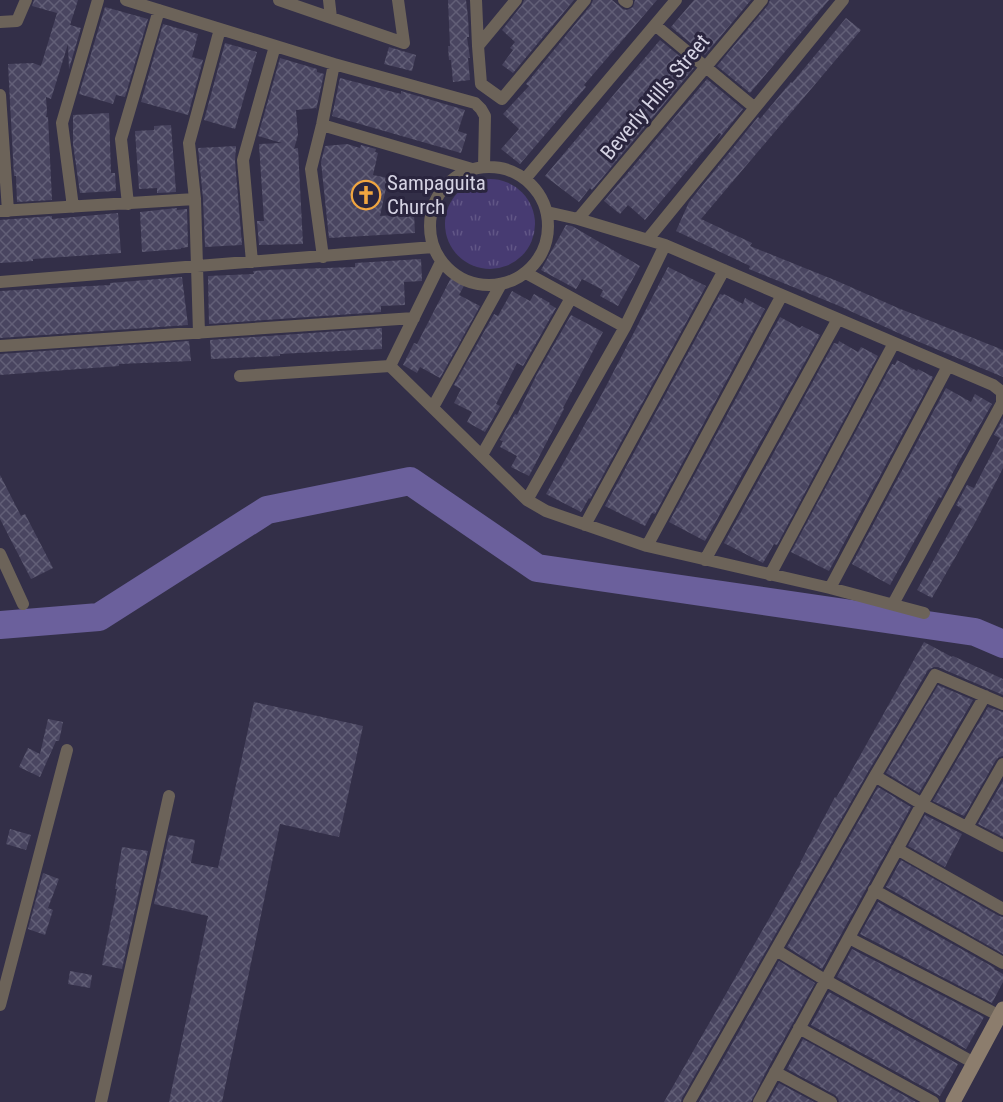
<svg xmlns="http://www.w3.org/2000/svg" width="1003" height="1102" font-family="'Roboto Condensed',sans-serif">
<defs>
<pattern id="grass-tufts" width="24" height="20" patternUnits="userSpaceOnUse" patternTransform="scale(1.5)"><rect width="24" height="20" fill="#473b72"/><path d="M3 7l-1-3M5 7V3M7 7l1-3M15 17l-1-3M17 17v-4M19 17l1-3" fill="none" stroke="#615686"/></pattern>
<pattern id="building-cross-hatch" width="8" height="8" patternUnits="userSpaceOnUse" patternTransform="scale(1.5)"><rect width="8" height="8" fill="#494560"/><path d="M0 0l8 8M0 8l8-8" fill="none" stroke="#625f77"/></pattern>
</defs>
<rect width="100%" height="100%" fill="#332f48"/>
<!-- grass -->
<path fill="url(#grass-tufts)" d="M445 224a45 45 0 1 1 90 0a45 45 0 1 1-90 0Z"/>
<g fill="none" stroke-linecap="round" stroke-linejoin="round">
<!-- river -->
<path stroke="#6b609c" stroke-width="28" d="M0,625L99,617L267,510L410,481L537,568L975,632L1003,644"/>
</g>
<!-- building -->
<path fill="url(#building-cross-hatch)" d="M34,0H78L70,25L81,28L69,69L68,44L51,99L46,97L47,112L46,117H48L52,200L17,202L16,176H14L13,158L8,64L33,63L41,66L57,13L32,6Z
M448,0H466L468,17L469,37H467L470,58H468L470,80L453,82L451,60H449L448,46H450Z
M524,0H574L513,73L502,65L513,50L510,48L515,42L502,30L522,5Z
M593,0H612L623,9L627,10L633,7L635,0H657L584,85L586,87L520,164L501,149L519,129L503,114L529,86L526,84L591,5Z
M694,0H751L705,55L671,27Z
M770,0H829L750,93L717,66L768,5Z
M105,7L148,19L125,97L116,95L113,104L79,94Z
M846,18L861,30L701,219L752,243L750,246L837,281L898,308L1003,350V377L905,336L837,305L749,269L750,266L676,231L689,202L758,117L760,119L791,82L792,83Z
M163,24L198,34L192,57L203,60L188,115L141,102Z
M660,40L694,68L592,190L590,188L579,202L545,176Z
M225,43L257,52L235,129L204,120Z
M389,47L416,55L412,71L384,64Z
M280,58L317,69V72L324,74L316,110V108L296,110L298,135L294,149L298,148L303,244L259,245L257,221H264L259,144L282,143L258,136Z
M340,78L401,94V91L465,110L458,131L467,134L461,153L332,116Z
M707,79L743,109L717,141L721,134L719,133L645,220L628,205L620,214L604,201Z
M109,113L111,173H115L116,191L80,193L73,144V115Z
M171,125L176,192L157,193V188L139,189L135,131L154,130V126Z
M347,144L360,148L361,145L376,149L375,152L378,153L373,175L388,178L380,216L414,214L415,233L329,238L321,162L325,146Z
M236,146L235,161L242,245L205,247L203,198L198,148Z
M177,208V210L187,209L188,247L181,248V249L142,252L140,212Z
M118,213L121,253L33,259V261L0,263V220L52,216V219Z
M566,225L572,226L640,266L618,306L600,296L603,290L582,279L576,289L541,270Z
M421,259L422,281L404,282L405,305L381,306V312L209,324L208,276L254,274L253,271L267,270L355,267V263Z
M668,267L706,286L590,499L589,498L581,512L546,494L603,392Z
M182,277L188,325L0,338V291L110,285V283Z
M451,278L465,284L459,295L480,306L440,378L420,367L417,373L403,365L414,343L417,344Z
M512,291L530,301L534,294L550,303L549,304L556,308L523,366L517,363L496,404L500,406L485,432L467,422L472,412L454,403L461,389L454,385L494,314L498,316Z
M720,294L723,295L724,294L743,304L745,298L765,309L655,514L652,513L645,526L605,506Z
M571,315L603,332L563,408L564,409L529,476L511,467L517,456L500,447L503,441L500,440L515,414L517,415L537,374Z
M780,317L800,328L802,326L820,335L705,541L669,522Z
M382,328V349L298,353L280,354V356L211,359L210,340Z
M189,341L191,361L119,364V366L0,375V354Z
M839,341L858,352L861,347L878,356L777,545L774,544L763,563L724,543L834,343L838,344Z
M897,360L917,371L918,369L933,377L829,571L791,552L892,364L895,365Z
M946,388L971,402L975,394L992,404L957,465L951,476L952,477L941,498L939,497L890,585L852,564Z
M1003,418V468L976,521L932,598L917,590L962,509L956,505L967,485L974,488L1000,438L994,435Z
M0,475L21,516L25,514L53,568L31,579L0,519Z
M924,642L952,657L953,656L1003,679V695L938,667H934L928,670L868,772L682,1098L681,1102H664L801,863H800L835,797L836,798L861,754Z
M938,685L973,700L919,793L886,773Z
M254,702L363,726L339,837L280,824L222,1102H169L208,916L154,904L169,835L195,840L191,863L218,868Z
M988,707L1003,712V756L999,757L996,760L964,816L933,801Z
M48,719L63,722L59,741H56L40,777L19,767L28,748L40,754Z
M1003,781V837L978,824Z
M878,787L911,807L822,969L787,947Z
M925,815L962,834L945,867L908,846Z
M10,829L31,835L26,850L6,844Z
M122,847L148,851L122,969L102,965L117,889H115Z
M901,860L999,916L1003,917V954L886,887Z
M43,873L59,879L48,908L53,910L45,935L28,929Z
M878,902L995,968L994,969L1003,974V982L992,1003L860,934Z
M852,949L984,1017L966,1049L837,977Z
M779,961L815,983L768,1068L751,1102H699Z
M70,971L92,975L90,988L68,984Z
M829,992L958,1064L940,1096L811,1025Z
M803,1039L916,1102H839L838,1098L835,1095L787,1069Z
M779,1083L814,1102H768Z"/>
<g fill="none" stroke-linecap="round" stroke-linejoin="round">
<!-- street -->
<path stroke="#6c6359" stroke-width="12" d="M126,0L334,64L475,103L481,109L485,116L484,167
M279,0L404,43L398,0
M329,0L331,18
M476,0L478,46L481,84L502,99L585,0
M624,0L627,2
M0,22L17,21L26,0
M655,25L755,108
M478,46L516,0
M0,95L8,211
M322,125L472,169
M430 226a59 59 0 1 1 118 0a59 59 0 1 1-118 0Z
M525,179L676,0
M128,204L121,139L159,10
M73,207L62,123L98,0
M0,211L195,199
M547,212L578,219L665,245L993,385L1002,392V403L893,604
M578,219L762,0
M648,239L843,0
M323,257L311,169L322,125L334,64
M252,262L243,160L275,46
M441,262L390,366L527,500L546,511L647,546L830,588L924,613
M526,273L625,327
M0,282L433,247
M199,333L195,199L189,143L220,29
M0,346L414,318
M240,376L390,366
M433,407L501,284
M482,455L571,298
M527,500L625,327L665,245
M585,525L724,270
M647,546L782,295
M0,554L23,604
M705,560L838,319
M770,575L894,343
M830,588L948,366
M875,776L922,804L1003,846
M967,827L1003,764
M897,849L1003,909
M874,890L1003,963
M849,938L1000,1016
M776,950L825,980L974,1063
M0,1005L67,750
M799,1028L933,1102
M775,1072L831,1102
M101,1102L169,796
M689,1102L875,776L935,675L1003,704
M759,1102L922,804L985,696"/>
<!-- secondary -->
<path stroke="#8c7d6d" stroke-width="15" d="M953,1102L1003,1009"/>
</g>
<!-- icons -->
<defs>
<g id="church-ring" transform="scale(1.5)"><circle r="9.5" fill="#2a253e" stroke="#f1a640" stroke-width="1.5"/><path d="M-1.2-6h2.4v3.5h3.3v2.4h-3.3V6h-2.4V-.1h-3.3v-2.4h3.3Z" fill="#f1a640"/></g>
</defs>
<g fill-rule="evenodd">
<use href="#church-ring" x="366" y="195"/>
</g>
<g text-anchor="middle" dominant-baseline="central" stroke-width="6" stroke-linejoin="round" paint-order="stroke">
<!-- street labels -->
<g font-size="21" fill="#d5d3e3" stroke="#2a253e">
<text transform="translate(655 97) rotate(-50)">Beverly Hills Street</text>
</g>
<!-- poi labels -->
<g font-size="21" fill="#d5d3e3" stroke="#2a253e" text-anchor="start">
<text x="387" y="183">Sampaguita<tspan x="387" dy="24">Church</tspan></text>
</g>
</g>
</svg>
